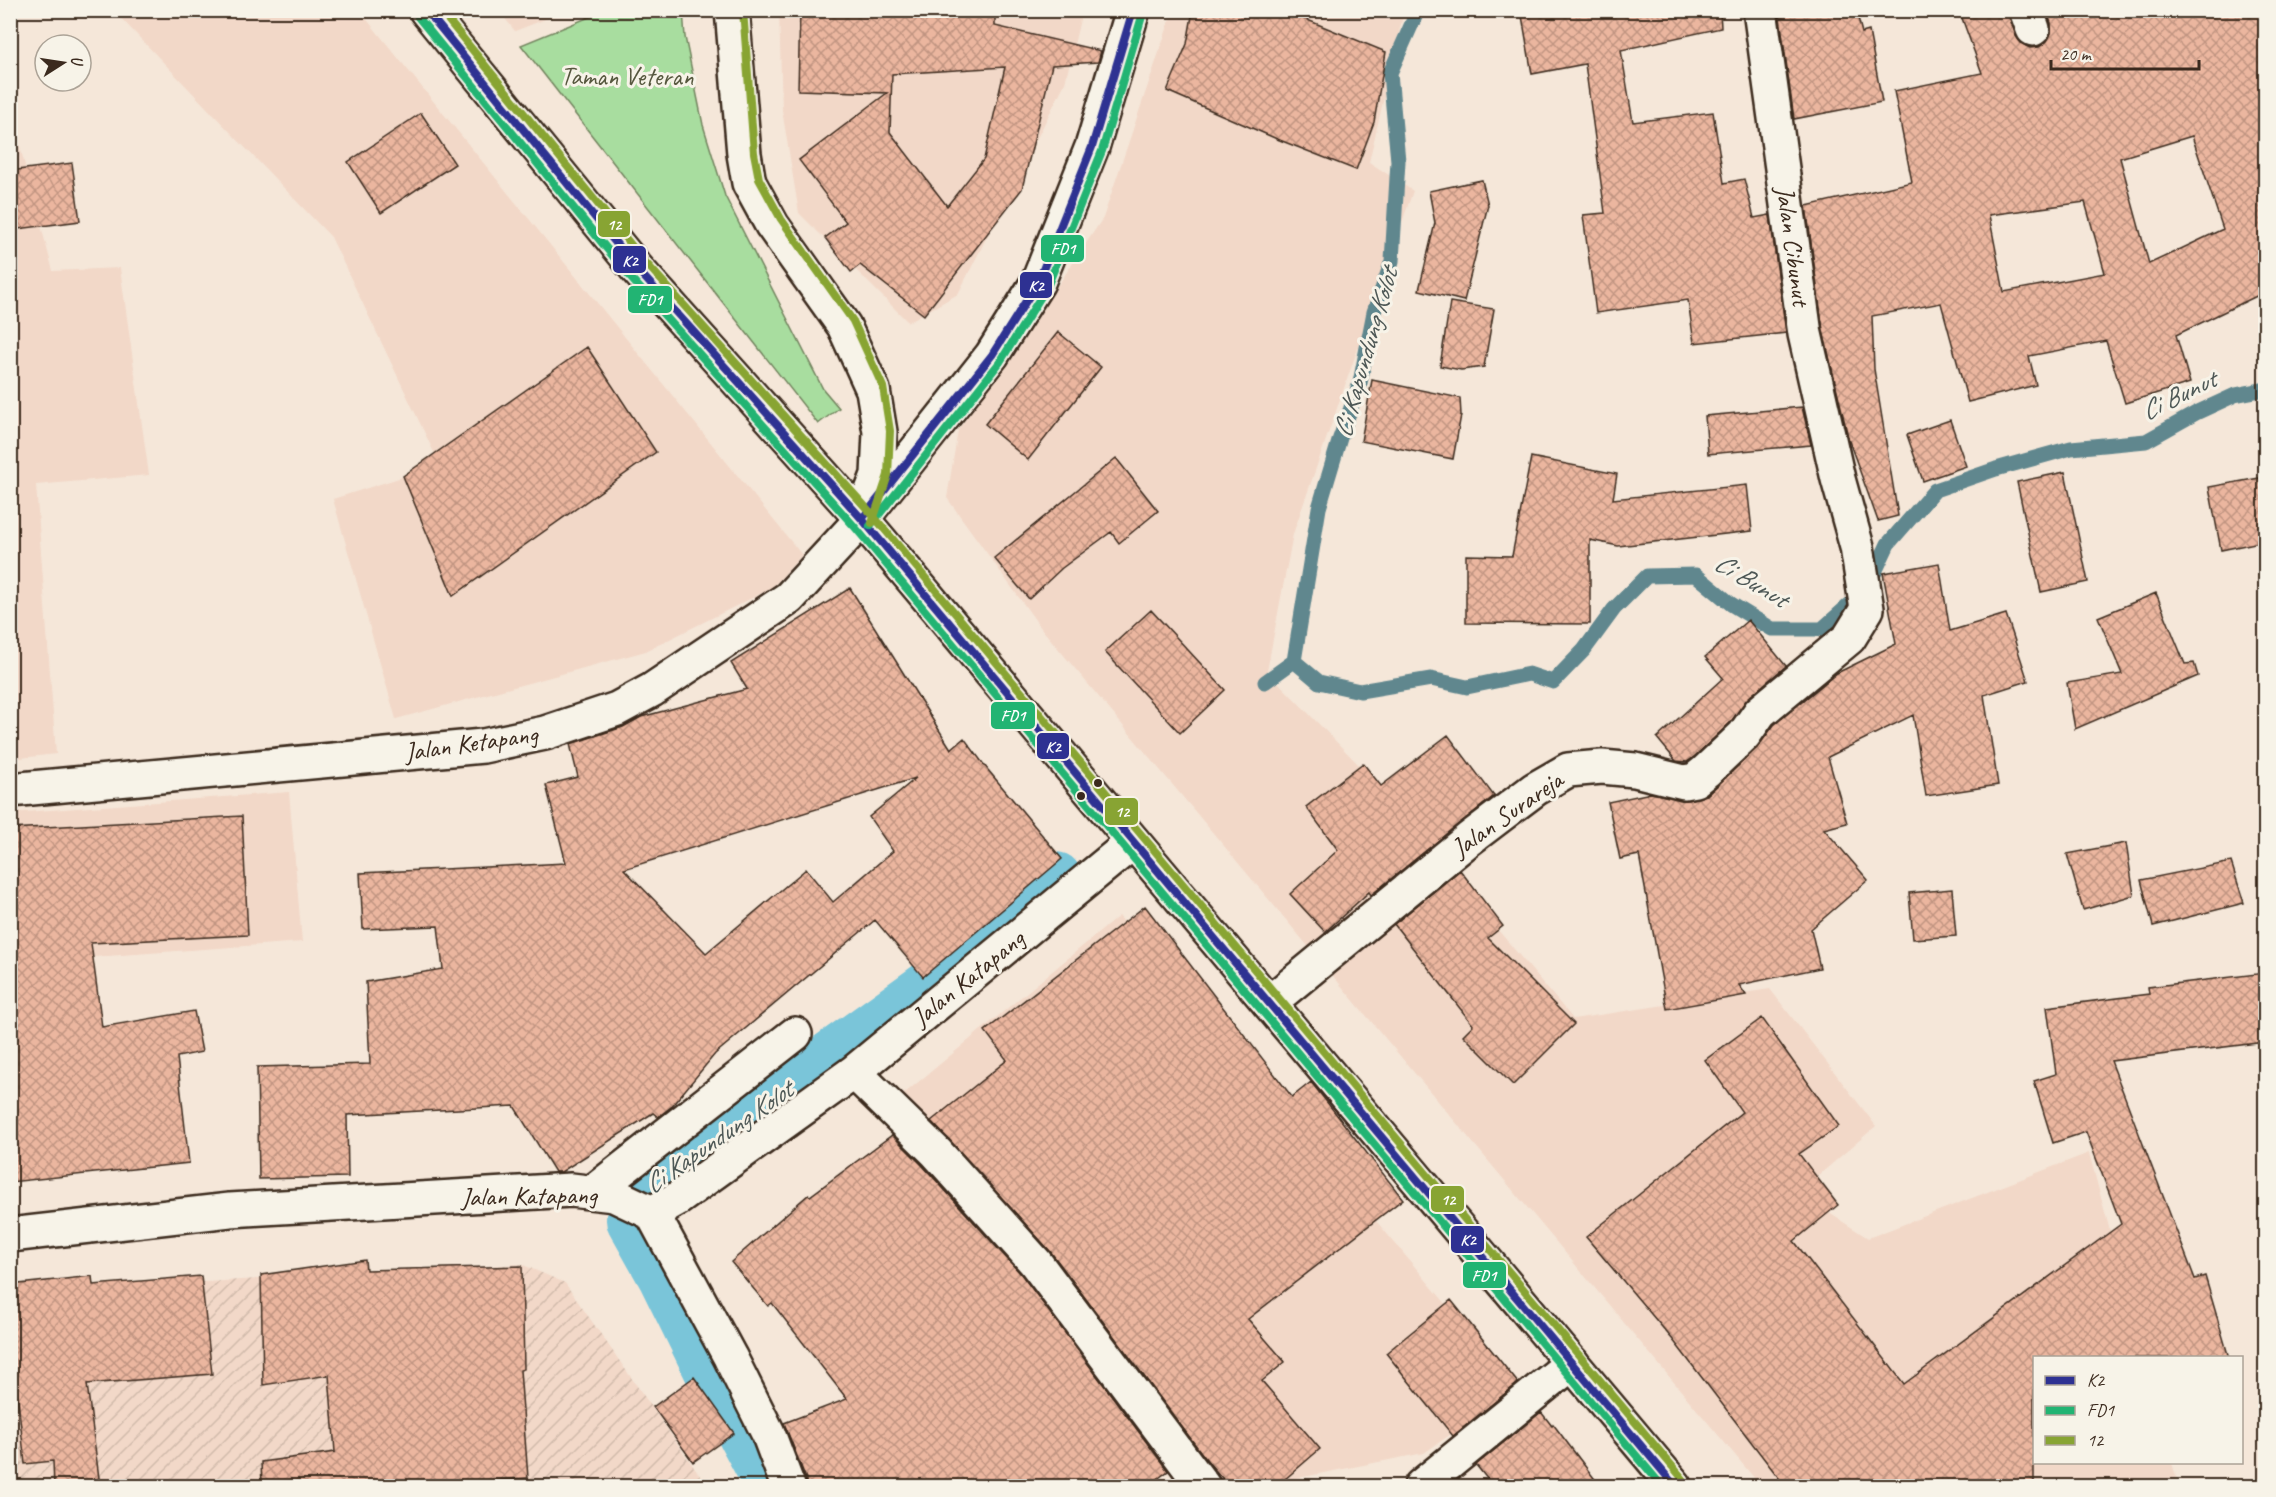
<svg xmlns="http://www.w3.org/2000/svg" width="2276" height="1497" font-family="Caveat,sans-serif">
<defs>
<pattern id="industrial-furrows" width="10" height="10" patternUnits="userSpaceOnUse" patternTransform="scale(1.5)"><rect width="10" height="10" fill="#f2d8c8"/><path d="M-1 1l2-2M0 10L10 0M9 11l2-2" fill="none" stroke="#d0baab"/></pattern>
<pattern id="building-cross-hatch" width="8" height="8" patternUnits="userSpaceOnUse" patternTransform="scale(1.5)"><rect width="8" height="8" fill="#ebb69f"/><path d="M0 0l8 8M0 8l8-8" fill="none" stroke="#c09481"/></pattern>
</defs>
<rect width="100%" height="100%" fill="#f5e7d9"/>
<filter id="ink" filterUnits="userSpaceOnUse"><feTurbulence type="fractalNoise" baseFrequency=".0167" numOctaves="2"/><feDisplacementMap in="SourceGraphic" scale="12" xChannelSelector="R" yChannelSelector="G"/><feConvolveMatrix kernelMatrix="1 2 1 2 8 2 1 2 1" color-interpolation-filters="sRGB"/></filter>
<g filter="url(#ink)">
<!-- built -->
<path fill="#f2d8c8" d="M114,11H360L802,555L772,588L646,651L396,719L333,499L440,465L331,237Z
M499,11H566L515,31Z
M779,11H1082L1065,83L958,294L908,322L799,213L782,110Z
M1173,11H1404L1369,162L1413,191L1293,534L1267,671L1358,764L1573,1019L1770,989L1876,1126L1798,1193L1868,1238L2089,1153L2144,1357L2034,1358V1462L2172,1463L2179,1486H1761L1041,628L947,498L958,430L1004,366L1103,218Z
M10,109L53,271L120,268L149,475L36,485L56,754L11,759Z
M289,792L302,942L11,963V813Z
M1119,916L1517,1388L1424,1453L1258,1486H1225L899,1098Z"/>
<!-- industrial -->
<path fill="url(#industrial-furrows)" d="M521,1264L565,1283L707,1486H11V1293Z"/>
<!-- green -->
<path fill="#a8dd9f" stroke="#72845e" stroke-width="1.5" d="M604,11H683L685,37L703,125L725,196L823,389L839,408L818,424L521,45Z"/>
<g fill="none" stroke-linecap="round" stroke-linejoin="round">
<!-- stream -->
<path stroke="#61878e" stroke-width="15" d="M1294,661L1319,682L1360,691L1431,679L1467,687L1529,674L1553,682L1584,650L1614,609L1647,576L1696,575L1731,604L1772,629H1822L1867,589L1888,544L1935,490L1996,469L2071,448L2146,441L2196,413L2235,395L2266,389
M1265,682L1294,661L1319,508L1340,438L1360,383L1374,312L1392,261L1398,161L1390,73L1418,10"/>
<!-- canal -->
<path stroke="#7ac5d9" stroke-width="52" d="M771,1486L717,1385L664,1277L632,1220L637,1189L711,1143L978,951L1056,878"/>
</g>
<!-- building -->
<path fill="url(#building-cross-hatch)" stroke="#3b2a1e" stroke-width="1.5" fill-rule="evenodd" d="M800,10H995V26L1101,51L1098,62L1052,65L1022,189L924,315L860,265L851,272L825,238L846,222L799,160L887,93L798,90ZM1005,67L984,159L947,206L890,132L892,74Z
M1193,10H1283L1386,52L1374,122L1356,170L1277,139L1167,91L1187,44Z
M1521,10H1720L1721,28L1621,50L1633,122L1713,112L1724,183L1744,179L1754,218L1770,215L1786,333L1694,343L1688,300L1596,313L1583,215L1605,213L1585,64L1532,74Z
M1779,10H1856L1862,33L1869,31L1882,102L1794,119Z
M1959,10H2008L2016,36L2022,44L2030,48L2039,47L2047,41L2051,33V23L2046,10H2265V292L2176,335L2190,383L2125,403L2106,341L2029,356L2036,385L1968,402L1941,303L1872,316L1874,369L1898,516L1878,521L1849,441L1823,331L1806,206L1912,182L1894,91L1982,73ZM2192,136L2223,229L2149,264L2120,158ZM2085,202L2105,273L2004,292L1989,215Z
M421,113L455,164L381,213L348,162Z
M72,163L80,221L10,230V171Z
M1482,180L1488,205L1464,301L1419,290L1435,223L1429,191Z
M1450,302L1494,309L1484,367L1461,370L1440,366Z
M1058,332L1101,367L1028,460L985,424Z
M587,347L656,452L453,596L403,476Z
M1372,380L1460,398L1461,415L1453,459L1361,441Z
M1802,407L1811,445L1708,454L1705,416Z
M1950,420L1966,466L1923,481L1907,435Z
M1531,457L1617,474L1613,499L1747,485L1752,531L1618,546L1590,540V624L1466,623V555L1512,556Z
M1116,458L1158,511L1119,543L1111,532L1062,568L1029,599L994,558Z
M2065,472L2088,582L2041,592L2017,482Z
M2265,477V541L2221,550L2209,487Z
M1939,563L1950,631L2006,614L2028,681L1984,695L1998,785L1926,796L1913,715L1828,757L1847,823L1824,829L1868,880L1811,929L1820,968L1739,985L1746,995L1667,1009L1639,855L1620,859L1608,802L1651,793L1687,800L1707,795L1757,748L1774,725L1837,673L1896,644L1883,573Z
M850,588L951,749L964,738L988,770L1062,859L923,977L875,920L715,1054L671,1107L658,1117L653,1113L561,1172H555L514,1106L347,1115L348,1177L259,1179L257,1067L370,1064L366,982L443,969L438,926L363,929L360,873L566,863L546,785L578,777L570,744L623,727L641,717L747,689L731,663ZM916,778L869,817L893,851L833,902L806,869L706,953L624,869Z
M2156,593L2185,664L2194,663L2198,676L2075,729L2067,683L2122,674L2098,617Z
M1151,610L1225,690L1180,733L1105,652Z
M1748,620L1786,666L1748,698L1730,723L1694,757L1687,762L1676,761L1657,738L1723,678L1705,657Z
M1448,735L1494,796L1371,895L1369,892L1325,932L1290,894L1338,850L1306,807L1363,763L1381,786Z
M242,816L248,935L91,943L102,1027L194,1011L202,1052L177,1057L189,1163L10,1182V829Z
M2126,843L2134,895L2083,910L2067,854Z
M2231,862L2244,903L2153,926L2141,880Z
M1460,870L1503,926L1488,938L1574,1024L1513,1085L1463,1035L1473,1025L1394,924Z
M1952,889L1956,936L1913,939L1909,893Z
M1145,906L1292,1097L1311,1082L1403,1199L1248,1319L1285,1362L1262,1381L1320,1449L1277,1486H1229L1209,1463L1050,1251L931,1121L1007,1060L985,1031Z
M2265,973V1042L2111,1061L2195,1279L2205,1276L2229,1358H2034V1486H1785L1673,1340L1586,1237L1742,1112L1705,1060L1762,1018L1839,1126L1799,1154L1838,1205L1794,1241L1904,1384L2121,1224L2086,1132L2053,1143L2034,1081L2056,1074L2047,1007L2149,994L2148,987Z
M892,1135L922,1165L1021,1274L1168,1471L1148,1486H806V1479L784,1423L847,1399L772,1303L768,1306L731,1262L808,1195L810,1196Z
M365,1260L366,1270L522,1266L524,1369L520,1370L528,1478L422,1486H262L261,1462L335,1452L329,1375L263,1385L261,1275Z
M92,1276L93,1285L201,1276L212,1374L87,1384L100,1486H54L53,1461L25,1464L16,1383H13L10,1360V1285Z
M1451,1300L1518,1383L1453,1436L1386,1353Z
M694,1377L734,1433L693,1462L653,1407Z
M1541,1412L1552,1426L1553,1424L1600,1486H1493L1476,1465Z"/>
<g fill="none" stroke-linecap="round" stroke-linejoin="round">
<!-- street casing -->
<g stroke="#3b2a1e" stroke-width="38">
<path id="street" d="M2026,10L2033,29
M1269,1003L1469,839L1535,789L1568,770L1602,767L1635,770L1684,782L1695,780L1706,771L1744,735L1760,712L1849,638L1867,609L1857,547L1838,479L1805,334L1760,10
M854,1072L936,1152L1035,1262L1203,1486
M593,1192L795,1034
M652,1213L730,1357L768,1433L788,1486
M10,1235L230,1210L571,1190L614,1195L652,1213L677,1199L854,1072L1133,842
M1421,1486L1572,1363"/>
</g>
<!-- secondary casing -->
<g stroke="#3b2a1e" stroke-width="38">
<path id="secondary" d="M732,10L744,154L749,183L772,225L844,326L873,390L880,432L878,475L867,504
M10,790L483,746L545,733L617,709L652,690L789,598L862,519L992,355L1038,282L1092,147L1133,10"/>
</g>
<!-- primary casing -->
<g stroke="#3b2a1e" stroke-width="38">
<path id="primary" d="M426,10L637,269L862,519L1675,1486"/>
</g>
<!-- street -->
<use href="#street" stroke="#f7f3e8" stroke-width="33"/>
<!-- secondary -->
<use href="#secondary" stroke="#f7f3e8" stroke-width="33"/>
<!-- primary -->
<use href="#primary" stroke="#f7f3e8" stroke-width="33"/>
<!-- bus-1 casing -->
<g stroke="#f7f3e8" stroke-width="12">
<path id="bus-1" d="M426,10L637,269L862,519L1675,1486
M862,519L992,355L1038,282L1092,147L1133,10"/>
</g>
<!-- bus-2 casing -->
<g stroke="#f7f3e8" stroke-width="12">
<path id="bus-2" d="M418,17L629,276L854,526L1662,1486
M870,526L1000,362L1047,287L1102,151L1143,13"/>
</g>
<!-- bus-3 casing -->
<g stroke="#f7f3e8" stroke-width="12">
<path id="bus-3" d="M440,10L645,262L870,512L1683,1479
M743,10L754,153L759,179L781,219L853,321L883,387L890,431L888,475L872,523"/>
</g>
<!-- bus-1 -->
<use href="#bus-1" stroke="#2e3192" stroke-width="8"/>
<!-- bus-2 -->
<use href="#bus-2" stroke="#22b473" stroke-width="8"/>
<!-- bus-3 -->
<use href="#bus-3" stroke="#88a433" stroke-width="8"/>
</g>
</g>
<!-- markers -->
<g fill="#3b2a1e" stroke="#f7f3e8" stroke-width="2">
<circle cx="1098" cy="783" r="5"/>
<circle cx="1081" cy="796" r="5"/>
</g>
<g text-anchor="middle" dominant-baseline="central" stroke-width="6" stroke-linejoin="round" paint-order="stroke">
<!-- park labels -->
<g font-size="26" fill="#56573e" stroke="#f7f3e8">
<text x="627" y="76">Taman Veteran</text>
</g>
<!-- street labels -->
<g font-size="26" fill="#3b2a1e" stroke="#f7f3e8">
<text transform="translate(1793 246) rotate(82)">Jalan Cibunut</text>
<text transform="translate(471 743) rotate(-8)">Jalan Ketapang</text>
<text transform="translate(1507 814) rotate(-35)">Jalan Surareja</text>
<text transform="translate(968 978) rotate(-39)">Jalan Katapang</text>
<text transform="translate(529 1196) rotate(-1)">Jalan Katapang</text>
</g>
<!-- water labels -->
<g font-size="27" font-style="italic" fill="#4e5856" stroke="#f7f3e8">
<text transform="translate(1365 353) rotate(-74)">Ci Kapundung Kolot</text>
<text transform="translate(2178 395) rotate(-26)">Ci Bunut</text>
<text transform="translate(1751 580) rotate(31)">Ci Bunut</text>
<text transform="translate(718 1137) rotate(-35)">Ci Kapundung Kolot</text>
</g>
</g>
<g stroke="#f7f3e8" stroke-width="2">
<rect x="597" y="210" width="34" height="28" rx="6" fill="#88a433"/>
<rect x="1040" y="234" width="45" height="29" rx="6" fill="#22b473"/>
<rect x="612" y="245" width="35" height="29" rx="6" fill="#2e3192"/>
<rect x="1019" y="271" width="34" height="28" rx="6" fill="#2e3192"/>
<rect x="627" y="285" width="46" height="29" rx="6" fill="#22b473"/>
<rect x="990" y="701" width="46" height="29" rx="6" fill="#22b473"/>
<rect x="1036" y="732" width="34" height="28" rx="6" fill="#2e3192"/>
<rect x="1104" y="797" width="35" height="29" rx="6" fill="#88a433"/>
<rect x="1430" y="1185" width="35" height="28" rx="6" fill="#88a433"/>
<rect x="1450" y="1225" width="35" height="29" rx="6" fill="#2e3192"/>
<rect x="1462" y="1261" width="45" height="28" rx="6" fill="#22b473"/>
</g>
<g font-size="16" text-anchor="middle" font-weight="bold" fill="#fff">
<text x="614" y="230">12</text>
<text x="1063" y="254">FD1</text>
<text x="630" y="266">K2</text>
<text x="1036" y="291">K2</text>
<text x="650" y="305">FD1</text>
<text x="1013" y="721">FD1</text>
<text x="1053" y="752">K2</text>
<text x="1122" y="817">12</text>
<text x="1448" y="1205">12</text>
<text x="1468" y="1245">K2</text>
<text x="1484" y="1281">FD1</text>
</g>
<!-- margin -->
<rect width="2276" height="1497" fill="none" stroke="#f7f3e8" stroke-width="36"/>
<rect x="18" y="18" width="2240" height="1461" fill="none" stroke="#3b2a1e" stroke-width="2" filter="url(#ink)"/>
<!-- legend -->
<rect x="2033" y="1356" width="210" height="108" fill="#f7f3e8" stroke="#aca397" stroke-width="1.5"/>
<rect x="2045" y="1376" width="30" height="9" fill="#2e3192" stroke="#aca397" stroke-width="1.5"/>
<text x="2087" y="1386" font-size="18" fill="#3b2a1e">K2</text>
<rect x="2045" y="1406" width="30" height="9" fill="#22b473" stroke="#aca397" stroke-width="1.5"/>
<text x="2087" y="1416" font-size="18" fill="#3b2a1e">FD1</text>
<rect x="2045" y="1436" width="30" height="9" fill="#88a433" stroke="#aca397" stroke-width="1.5"/>
<text x="2087" y="1446" font-size="18" fill="#3b2a1e">12</text>
<!-- north arrow -->
<g transform="translate(63 63) rotate(78)"><circle r="28" fill="#f7f3e8" stroke="#aca397" stroke-width="1.5"/>
<path d="M0-4.5L10 22L0 15L-10 22Z" fill="#3b2a1e"/>
<text y="-9" font-size="16" font-weight="bold" text-anchor="middle" fill="#3b2a1e">U</text>
</g>
<!-- scale -->
<path d="M2051 60v9h148v-9" fill="none" stroke="#3b2a1e" stroke-width="3"/>
<text x="2060" y="60" font-size="18" fill="#3b2a1e" stroke="#f7f3e8" stroke-width="4.5" paint-order="stroke">20 m</text>
</svg>
